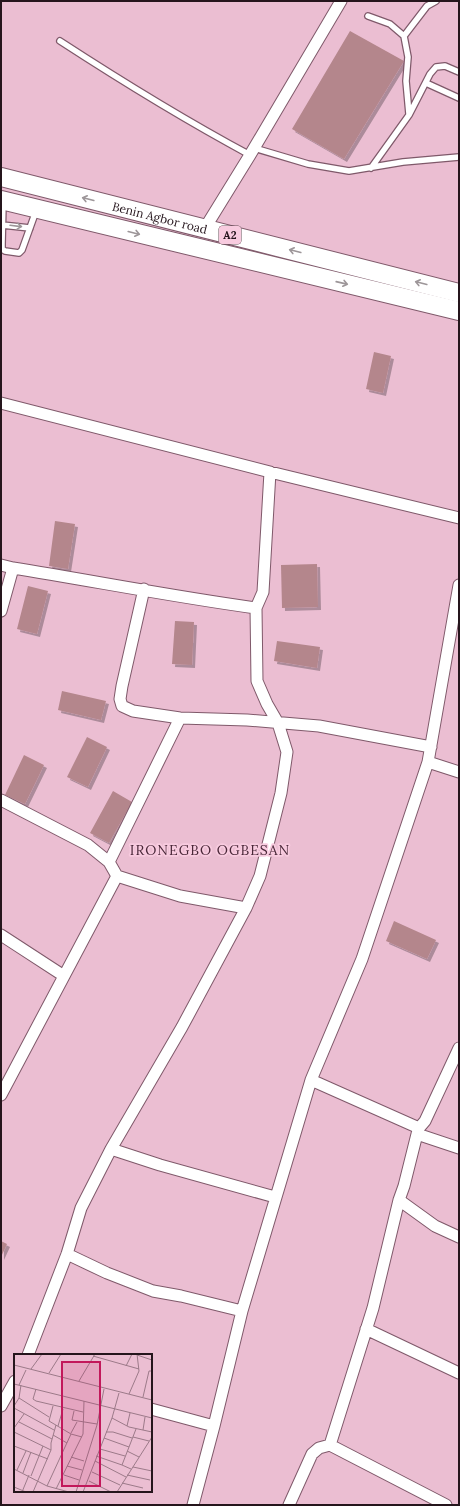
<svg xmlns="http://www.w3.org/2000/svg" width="460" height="1506" font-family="Lora,serif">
<defs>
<filter id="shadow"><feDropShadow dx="3" dy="3" stdDeviation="0" flood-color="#0004"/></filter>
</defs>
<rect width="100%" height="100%" fill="#ebbed2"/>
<!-- building -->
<path fill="#b4868c" filter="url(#shadow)" d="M350,31L404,61L344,159L292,129Z
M374,352L391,356L383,393L366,389Z
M55,521L75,524L68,569L49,566Z
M317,564L318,607L282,608L281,565Z
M28,586L48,591L37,634L17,629Z
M175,621L194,622L192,665L172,664Z
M277,641L320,647L317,668L274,661Z
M62,691L106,701L101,720L58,710Z
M87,737L107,747L88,787L67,777Z
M24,755L44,765L25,804L5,795Z
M113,791L132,802L109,843L90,833Z
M394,921L436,940L427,959L386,941Z
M1,1241L7,1244L1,1257Z"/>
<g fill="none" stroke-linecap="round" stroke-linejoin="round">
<!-- service casing -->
<g stroke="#7f596a" stroke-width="8">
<path id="service" d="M368,16L390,24L404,36L408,57L406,81L409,114
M404,36L427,6L436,1
M60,41C123,82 185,120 250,155
M426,83L459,98
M254,148L308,164L349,171L403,162L459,157
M371,168L409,115L430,74L436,67L445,66L459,72
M3,203L2,244V249L5,251L19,253L22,250L36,211
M2,225L30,228"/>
</g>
<!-- minor casing -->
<g stroke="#7f596a" stroke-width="13">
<path id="minor" d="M205,228L250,155L341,1
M1,403L270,472L459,518
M1,565L13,568C94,581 175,597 256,608
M144,589L122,686L120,699L122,706L133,711L180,718L247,720L319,726L431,747
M1,611L13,568
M428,762L459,772
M1,800L88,845L109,862L117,876L180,896L246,908
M109,862L180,718
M1,935L64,976
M311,1080L419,1128
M1,1095L117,876
M417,1134L459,1148
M111,1149L160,1165L275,1197
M399,1200L435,1226L459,1237
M67,1254L107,1273L153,1291L181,1296L242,1311
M366,1329L459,1373
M28,1355L67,1254L81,1208L111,1149L182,1027L246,908L260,876L281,793L287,752L278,723L267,704L257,681L256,608L263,592L270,472
M1,1406L15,1381
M151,1409L214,1426
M330,1445L446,1505
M193,1505L214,1426L242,1311L311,1080L362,959L428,762L459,585
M289,1505L312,1454L319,1448L330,1445L373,1308L399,1200L404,1186L417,1134L419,1128L425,1121L459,1048"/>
</g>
<!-- trunk casing -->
<g stroke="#7f596a" stroke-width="20">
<g id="trunk">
<path id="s1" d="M1,177L459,293"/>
<path d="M1,200L459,311"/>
</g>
</g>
<!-- service -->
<use href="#service" stroke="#fff" stroke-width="5.5"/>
<!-- minor -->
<use href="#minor" stroke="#fff" stroke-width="11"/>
<!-- trunk -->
<use href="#trunk" stroke="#fff" stroke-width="18"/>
</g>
<!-- one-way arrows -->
<defs><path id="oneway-shaft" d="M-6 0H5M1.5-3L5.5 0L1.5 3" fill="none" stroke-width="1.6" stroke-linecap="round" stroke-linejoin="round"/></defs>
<g stroke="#9d9699">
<use href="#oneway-shaft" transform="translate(88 199) rotate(-166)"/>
<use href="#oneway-shaft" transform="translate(16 226) rotate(7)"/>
<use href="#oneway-shaft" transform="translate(134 233) rotate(14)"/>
<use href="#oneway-shaft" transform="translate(295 251) rotate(-166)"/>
<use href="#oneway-shaft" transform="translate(342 283) rotate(13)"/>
<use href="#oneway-shaft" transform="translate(421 283) rotate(-166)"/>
</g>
<g text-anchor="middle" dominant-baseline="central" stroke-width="3.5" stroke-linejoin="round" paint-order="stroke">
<!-- shield labels -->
<rect fill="#f8cbdf" stroke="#644c56" stroke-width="1" x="219" y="226" width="22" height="18" rx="3"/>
<g font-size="11" font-weight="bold" fill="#25151c">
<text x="230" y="235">A2</text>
</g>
<!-- street labels -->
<g font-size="12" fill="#25151c" stroke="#f8cbdf">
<text stroke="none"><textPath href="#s1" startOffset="164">Benin Agbor road</textPath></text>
</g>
<!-- quarter labels -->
<g font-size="14" letter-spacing="1" fill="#492738" stroke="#f8cbdf">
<text x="210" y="850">IRONEGBO OGBESAN</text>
</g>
</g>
<!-- overview -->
<g transform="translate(14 1354)">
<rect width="138" height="138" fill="#ebbed2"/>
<path fill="none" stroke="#9c7a89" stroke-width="1" d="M123,1L138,6M79,2L125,15M0,11L138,46M112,12L118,0M17,15L28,0M35,19L47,0M65,27L81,0M0,30L138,64M5,31L12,16M22,35L19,45L22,47L69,58M115,40L125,17L123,0M129,43L135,17H138M5,44L35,63M0,52L5,44L7,31M39,52L35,67L57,80L68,83M0,54L40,76M60,57L58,66L83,70M98,64L115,73L138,78M5,68L38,85M44,72L49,55M113,72L116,59M0,74L10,60M129,76L131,63M0,78L37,96M92,78H99L118,84M57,79L63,68M39,81L53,89M119,83L135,87M90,84L115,93M0,92L34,105M86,95L111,102M113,97L125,103M82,102L108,111M57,103L70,107M81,107L112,123M53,112L68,116M119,113L138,117M0,115L33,132L55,138M117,115L108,111L122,75M3,116L12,97M78,118L106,131M9,119L17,98M50,121L65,126M113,121L136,126M17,122L29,92M75,127L97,138M108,129L129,134M33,132L57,80M0,133L12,138M42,135L69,80L70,47M8,138L15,121M19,138L37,96V89L42,71M62,138L83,71L90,35M69,138L98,64L105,39M103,138L138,83"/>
<path fill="#c2185b" fill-opacity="0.15" stroke="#c2185b" stroke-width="2" d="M48,8H86V132H48Z"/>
<rect width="138" height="138" fill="none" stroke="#25151c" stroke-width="2"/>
</g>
<!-- border -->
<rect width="460" height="1506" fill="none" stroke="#25151c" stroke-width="4"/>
</svg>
